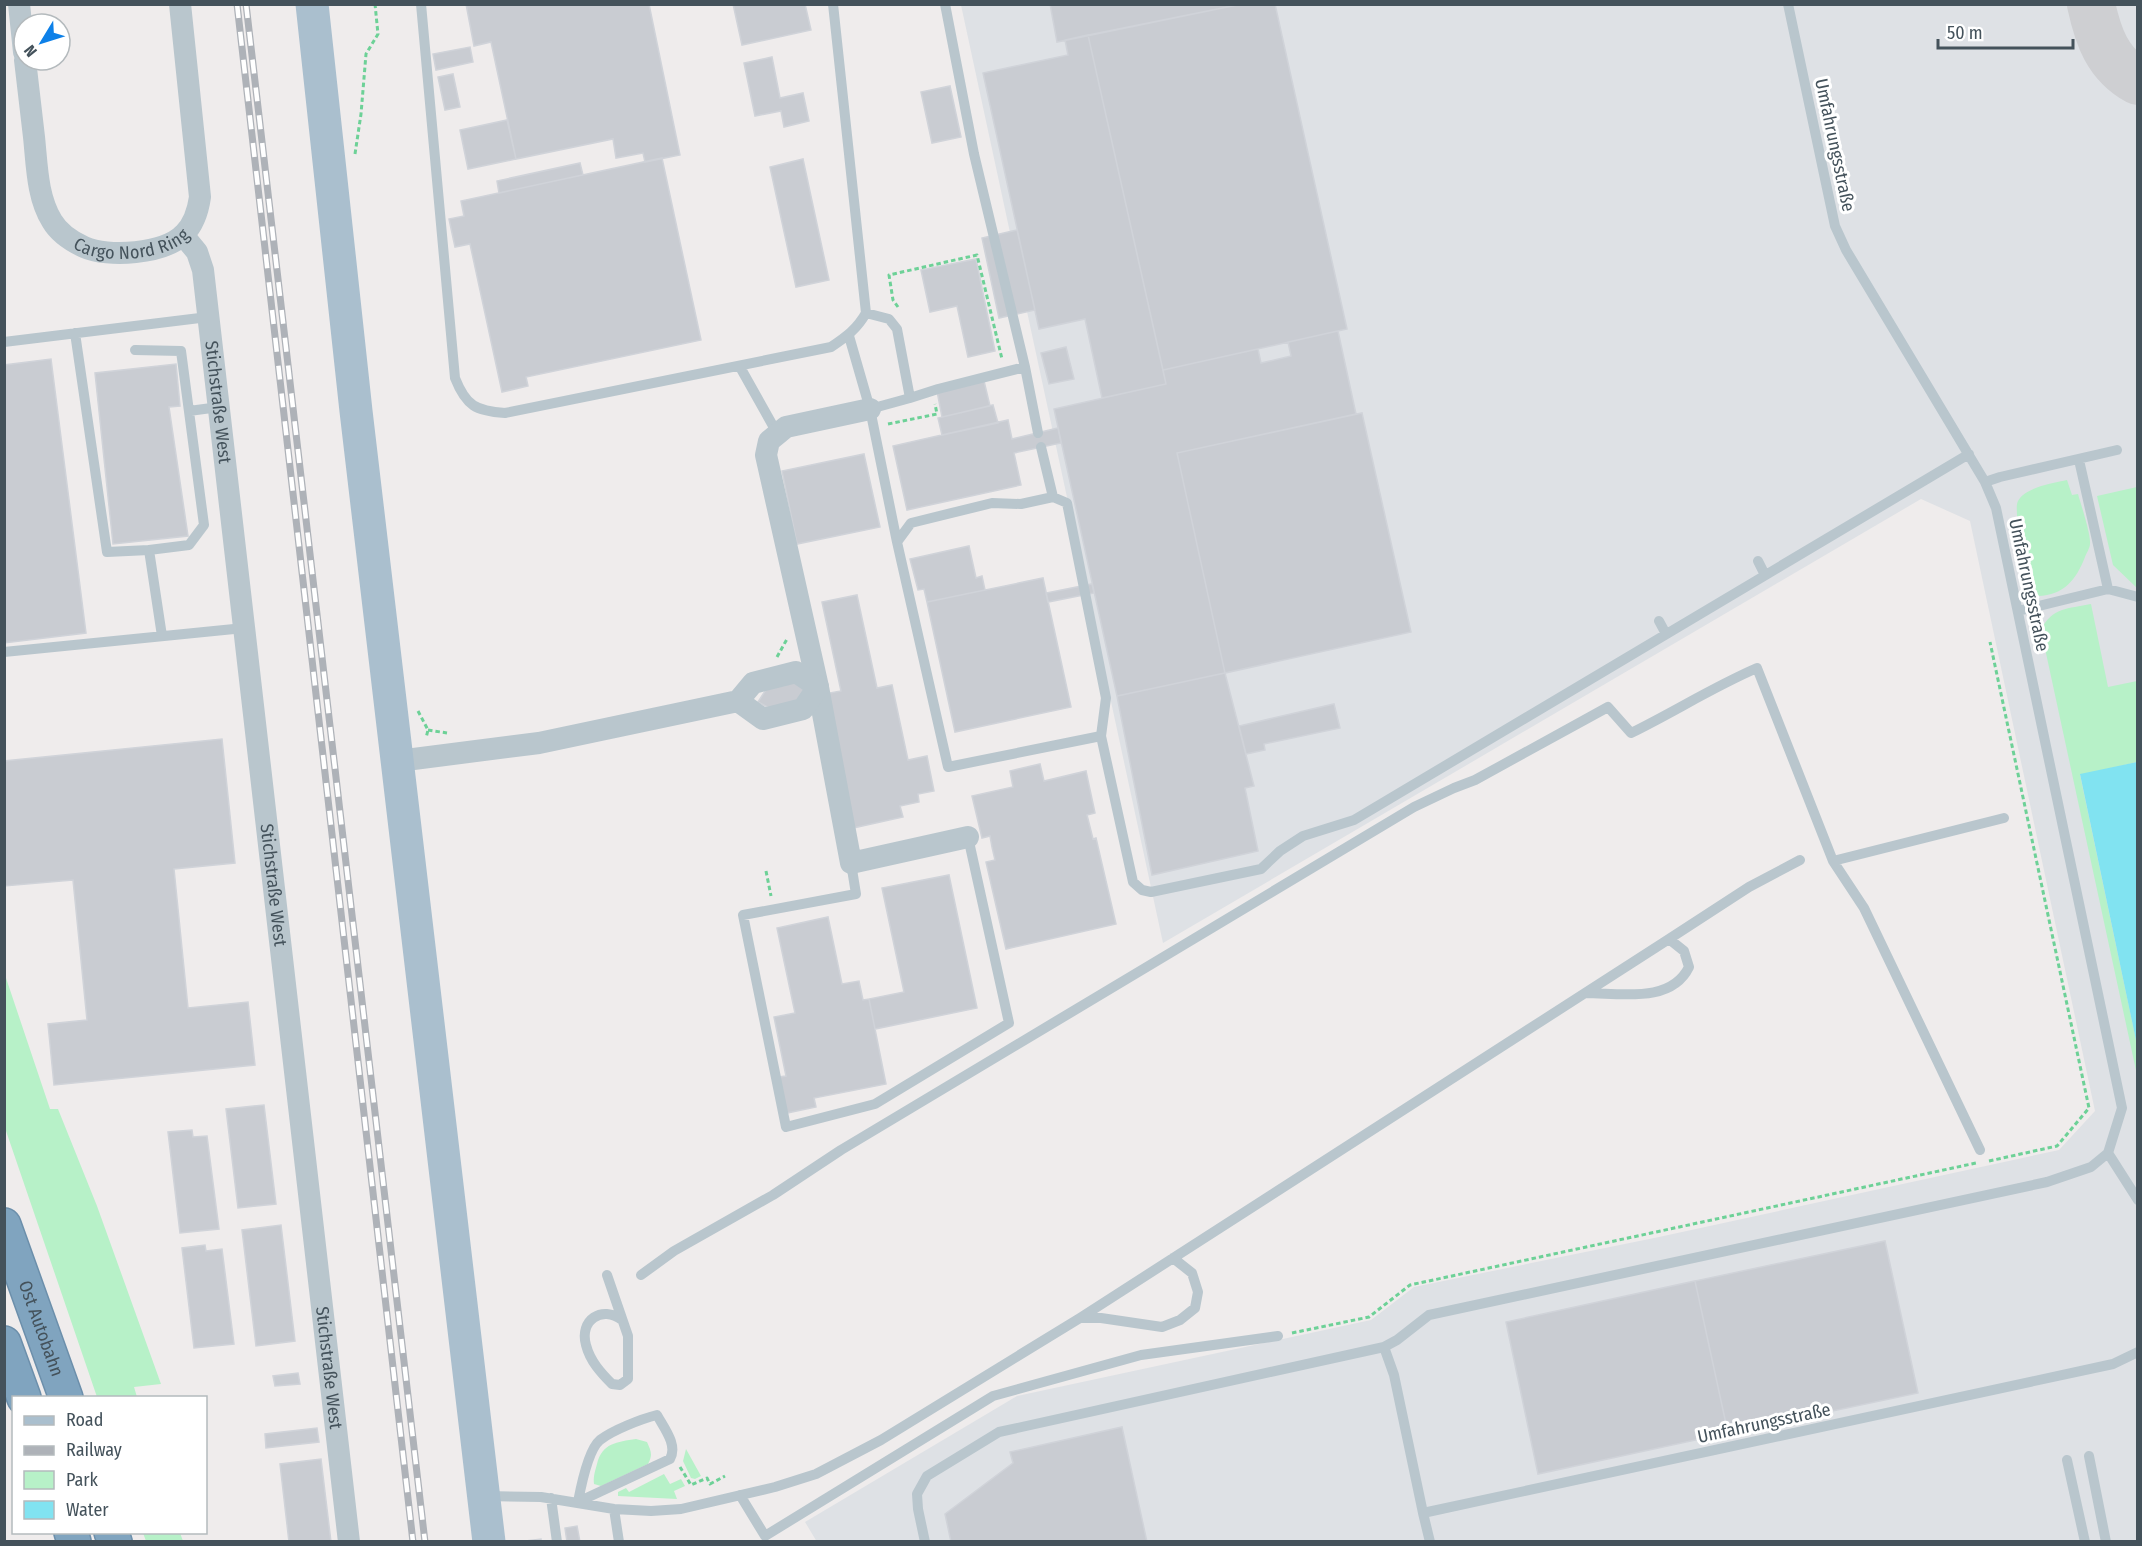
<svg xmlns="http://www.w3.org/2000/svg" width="2142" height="1546" font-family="'Fira Sans Condensed',sans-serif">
<rect width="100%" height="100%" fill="#efecec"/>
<!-- airport -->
<path fill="#dee1e5" d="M961,5H2137V1541L817,1542L805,1522L1017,1396L1371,1320L1414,1287L1659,1237L2059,1150L2095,1111L1970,521L1921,499L1163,943Z"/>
<!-- green -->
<path fill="#b7f1c8" d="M2067,480L2072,495L2078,494C2081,505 2091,534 2090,544C2090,548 2086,554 2085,557C2076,580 2064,595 2038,596L2033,592L2017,516C2017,511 2016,505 2018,501C2025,487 2054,483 2067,480Z
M2137,487H2138L2137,588L2113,565L2097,496Z
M2091,604L2108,687L2137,681V762L2080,775L2137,1045V1075L2041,630C2052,607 2068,609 2091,604Z
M5,975L50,1109H58L97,1206L161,1384L134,1387L137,1397H97L5,1128Z
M636,1439L647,1442C651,1451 653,1455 648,1464L601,1486L594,1484C593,1477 595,1471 597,1464C602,1443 617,1442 636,1439Z
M686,1449L701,1476L695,1479L691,1478L683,1461Z
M664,1474L670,1484L681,1479L685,1486L674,1491L677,1499L618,1496V1492L626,1488L629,1492Z
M143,1533H180L183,1541H146Z"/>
<!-- water -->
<path fill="#81e3f1" d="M2137,762H2138L2137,1045L2080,774Z"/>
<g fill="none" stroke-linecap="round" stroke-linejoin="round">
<!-- taxiway -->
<path stroke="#cecfd2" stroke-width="48" d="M2091,4C2098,36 2107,64 2138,81"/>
</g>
<!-- building -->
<path fill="#c9ccd2" stroke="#d0d3d9" stroke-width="1.5" d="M466,4H649L680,155L645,162L643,153L616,158L613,139L516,159L491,42L474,46Z
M733,4H805L811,30L742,45Z
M1050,4H1242L1057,42Z
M1242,4H1275L1347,329L1163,370L1088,35Z
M1088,35L1166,384L1102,398L1085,319L1039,329L983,73L1068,55L1065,40Z
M470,47L473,62L436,70L433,54Z
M772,57L780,98L803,93L809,121L784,127L781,111L755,116L744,63Z
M453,74L460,107L445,110L438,77Z
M950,86L961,137L932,143L921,92Z
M507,120L516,159L468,169L460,130Z
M662,158L701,340L526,377L528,386L502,392L470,244L455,247L449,219L464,216L461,201Z
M803,159L829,280L796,287L770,167Z
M580,163L583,175L499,193L497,181Z
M1017,230L1035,310L999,318L982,238Z
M976,259L995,351L968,357L957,306L930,312L921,270Z
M1338,331L1356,414L1177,453L1225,673L1117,696L1054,409L1166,384L1163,370L1258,349L1261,363L1291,356L1288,342Z
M1066,347L1074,379L1049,384L1041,353Z
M51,359L86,633L4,643V365Z
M176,364L180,406L169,407L188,536L113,544L95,373Z
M984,381L990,406L942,417L937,391Z
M993,405L998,423L942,435L938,418Z
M1362,413L1411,632L1225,673L1177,453Z
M1008,420L1012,439L1058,428L1061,443L1014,453L1021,485L907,510L893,446Z
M864,454L880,527L797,544L782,471Z
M969,546L976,578L982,576L985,590L927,602L924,589L918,590L910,559Z
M1043,578L1071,707L955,732L927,602Z
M1092,584L1094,593L1048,602L1046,593Z
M857,595L877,688L892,685L908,760L927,756L934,791L918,794L919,802L900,806L903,817L853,828L824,694L841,691L822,602Z
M1225,673L1254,786L1245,788L1258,851L1152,875L1117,696Z
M794,682L808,691L791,707L773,710L758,702L767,688Z
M1334,704L1340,728L1264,744L1265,750L1246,754L1239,726Z
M222,739L235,863L174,869L188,1008L248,1002L255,1065L54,1085L48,1024L87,1020L73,880L4,886V761Z
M1040,764L1044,781L1086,771L1095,813L1087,815L1093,839L1096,838L1116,924L1006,949L986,862L995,860L992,847L990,836L982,838L972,796L1013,787L1010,771Z
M949,875L977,1008L875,1029L869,999L904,992L882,888Z
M828,917L842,984L859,981L863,1000L869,999L886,1084L814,1098L816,1107L787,1113L779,1077L786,1076L774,1017L795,1013L777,928Z
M264,1105L276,1204L238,1208L226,1109Z
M192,1130L193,1137L207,1136L219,1229L180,1233L168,1132Z
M281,1225L295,1341L256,1346L242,1230Z
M1885,1241L1918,1393L1728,1433L1695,1281Z
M205,1245L206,1251L222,1249L234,1344L194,1348L182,1248Z
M1695,1281L1728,1433L1538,1474L1506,1322Z
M298,1373L300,1384L275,1386L273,1376Z
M1122,1427L1147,1542H951L945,1514L1013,1463L1010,1452Z
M317,1428L319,1442L266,1448L265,1434Z
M321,1459L331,1542H289L280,1464Z
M577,1526L580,1542H567L565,1528Z
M541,1539V1542H517Z"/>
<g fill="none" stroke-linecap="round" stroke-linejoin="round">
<!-- highway casing -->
<g stroke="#6c8fab" stroke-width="36">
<g id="highway">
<path id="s3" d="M4,1225L66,1398"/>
<path d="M4,1343L24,1398"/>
<path d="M71,1532L74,1542"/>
<path d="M111,1532L115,1542"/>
</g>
</g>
<!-- path -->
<path stroke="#6dd197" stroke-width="3" stroke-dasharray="4.5 3" stroke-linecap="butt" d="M355,154L361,114L366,54L378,34L375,4
M898,307L893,300L889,275L977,255L1002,359
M888,424L937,414L935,404
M777,657L787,639
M418,711L428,730L426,738
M428,730L447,733
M766,871L771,896
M1989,1161L2057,1146L2089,1108L1990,642
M1292,1333L1369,1317L1410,1285L1976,1163
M680,1467L691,1485L707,1478L710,1484L725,1476"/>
<!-- lane -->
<path stroke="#b9c6cd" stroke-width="10" d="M421,4L455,378C466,406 476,411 505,413L831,347C846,337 857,329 866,313L833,4
M1788,4L1835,226L1846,250L1985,482L1996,508L2122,1108L2108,1153L2138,1200
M75,333L107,552L149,550
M849,336L870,409L910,398L897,329L889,319L866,313
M4,342L208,317
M135,350L181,351L204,525L189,545L149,550L162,636
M740,367L777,433
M1025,367L1038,433
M910,398L938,389L1025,367L974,154L945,4
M870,409L897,542
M189,411L219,407
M1041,447L1053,497L1021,504L992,503L911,523L897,542L948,767L1101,736
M2079,460L2108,589
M1985,482L2000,477L2117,450
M1053,497L1067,503L1106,698L1101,736L1133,882L1142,890L1151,892L1261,869L1280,851L1303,836L1354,820L1969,454
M1758,561L1765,575
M2018,611L2108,589L2138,597
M1659,621L1666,634
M4,652L244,628
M1833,861L2004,818
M851,863L856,894L743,915L786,1127L875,1104L1009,1023L968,837
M1669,939L1749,887L1800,860
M607,1275L628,1336V1379L620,1385L612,1384C601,1373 590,1361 586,1345C579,1320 602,1305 622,1320
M641,1275L674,1251L773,1195L841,1150L1414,807L1454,788L1475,780L1608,707L1631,733C1674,712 1713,687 1757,668L1833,861L1864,908L1980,1150
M1080,1318H1101L1162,1327L1180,1320L1195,1308L1198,1292L1192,1273L1173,1258
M1384,1347L1397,1340L1429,1315L2047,1182L2091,1167L2108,1153
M657,1415C664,1428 678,1445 670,1459L578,1502C581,1486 588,1450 600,1440C613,1430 641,1419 657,1415Z
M2089,1456L2106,1542
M2067,1460L2085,1542
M740,1495L765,1536L993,1396L1141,1355L1278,1336
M486,1496L541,1497L614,1509L651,1511L681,1509L775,1487L816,1474L881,1440L1080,1318L1669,939L1684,951L1689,967C1671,1004 1620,993 1585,993
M551,1498L557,1542
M614,1509L619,1542
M925,1542L918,1509L917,1494L927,1476L999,1432L1384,1347L1394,1375L1423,1513
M1430,1542L1423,1513L2113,1364L2138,1352"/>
<!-- street -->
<g stroke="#b9c6cd" stroke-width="22">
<path d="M19,4L24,52"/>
<path id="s1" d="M25,60C28,86 31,111 34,137C37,165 37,197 52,221C59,233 71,241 84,247C108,258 164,254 184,234C194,224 198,211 200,197L180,4"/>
<path id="s2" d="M183,235L197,252L203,270L349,1542"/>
<path d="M870,409L786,427L769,441L766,455L818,687L851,863L968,837"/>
<path d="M398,761L539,743L738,701L753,683L796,672L818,687L803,709L763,719L738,701"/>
</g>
<!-- primary -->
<path stroke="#aabfce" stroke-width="33" d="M312,4L356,411L489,1542"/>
<!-- highway -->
<use href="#highway" stroke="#80a4bf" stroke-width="33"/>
<!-- rail casing -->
<g stroke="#aeb2b8" stroke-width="7">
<path id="rail" d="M237,4L413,1542
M246,4L425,1542"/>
</g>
<!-- rail -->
<use href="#rail" stroke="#fff" stroke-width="4.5" stroke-dasharray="14" stroke-linecap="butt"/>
</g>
<g text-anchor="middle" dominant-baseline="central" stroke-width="6" stroke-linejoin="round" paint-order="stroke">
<!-- street labels -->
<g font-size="18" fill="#44525b" stroke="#fff">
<text transform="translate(1835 145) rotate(78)">Umfahrungsstraße</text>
<text stroke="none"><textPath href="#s1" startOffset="255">Cargo Nord Ring</textPath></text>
<text stroke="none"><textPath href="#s2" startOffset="174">Stichstraße West</textPath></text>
<text transform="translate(2029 585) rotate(78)">Umfahrungsstraße</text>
<text stroke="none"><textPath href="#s2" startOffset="660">Stichstraße West</textPath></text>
<text stroke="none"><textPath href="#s3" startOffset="110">Ost Autobahn</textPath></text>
<text stroke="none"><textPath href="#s2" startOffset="1146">Stichstraße West</textPath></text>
<text transform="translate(1764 1423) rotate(-12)">Umfahrungsstraße</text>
</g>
</g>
<!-- border -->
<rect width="2142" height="1546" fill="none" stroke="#44525b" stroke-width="12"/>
<!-- legend -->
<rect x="12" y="1396" width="195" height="138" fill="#ffffff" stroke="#b4babd" stroke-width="1.5"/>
<rect x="24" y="1416" width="30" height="9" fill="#aabfce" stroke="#b4babd" stroke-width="1.5"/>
<text x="66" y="1426" font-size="18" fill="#44525b">Road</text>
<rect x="24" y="1446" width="30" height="9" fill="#aeb2b8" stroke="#b4babd" stroke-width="1.5"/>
<text x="66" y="1456" font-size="18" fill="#44525b">Railway</text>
<rect x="24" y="1471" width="30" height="18" fill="#b7f1c8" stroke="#b4babd" stroke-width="1.5"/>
<text x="66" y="1486" font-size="18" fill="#44525b">Park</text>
<rect x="24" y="1501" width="30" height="18" fill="#81e3f1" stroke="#b4babd" stroke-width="1.5"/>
<text x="66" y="1516" font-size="18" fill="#44525b">Water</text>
<!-- north arrow -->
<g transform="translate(42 42) rotate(232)"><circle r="28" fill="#ffffff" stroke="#b4babd" stroke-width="1.5"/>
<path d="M0-4.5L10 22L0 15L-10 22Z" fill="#0d80e8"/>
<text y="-9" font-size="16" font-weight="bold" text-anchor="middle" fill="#44525b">N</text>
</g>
<!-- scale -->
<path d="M1938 39v9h135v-9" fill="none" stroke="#44525b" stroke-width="3"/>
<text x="1947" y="39" font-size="18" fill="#44525b" stroke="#ffffff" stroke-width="4.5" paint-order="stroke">50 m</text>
</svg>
